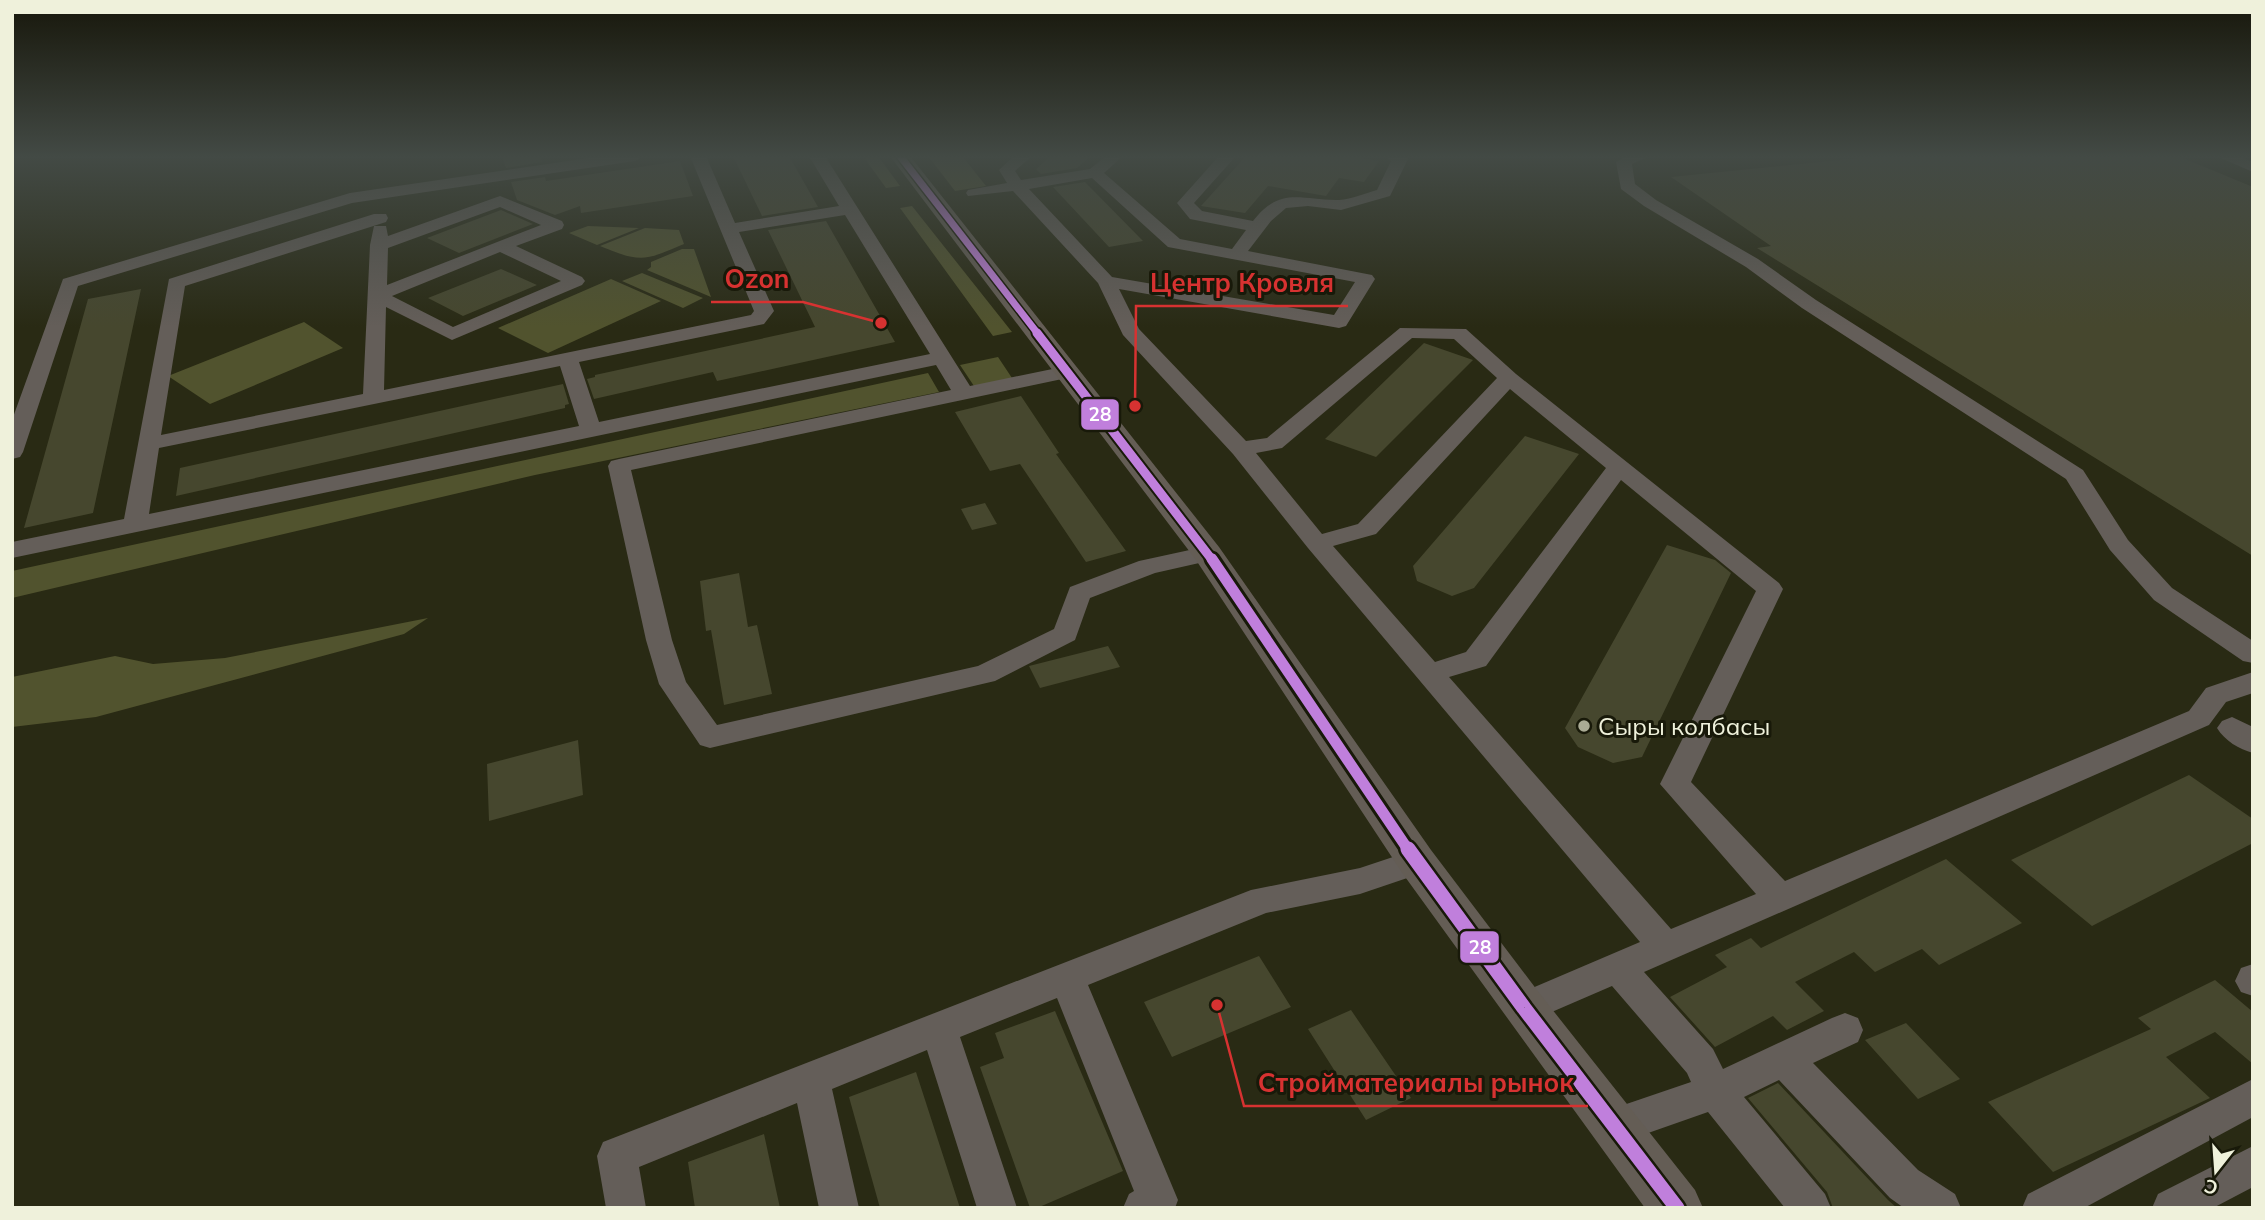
<svg xmlns="http://www.w3.org/2000/svg" width="2265" height="1220" font-family="Mulish,sans-serif">
<rect width="100%" height="100%" fill="#292a14"/>
<!-- green -->
<path fill="#51532e" d="M863,156H878L900,186L886,188Z
M928,156L963,157L986,186L955,191Z
M912,206L1012,332L993,336L900,208Z
M588,226L639,228L597,245L569,233Z
M645,228L679,230L684,244C644,261 641,263 600,246Z
M682,249H694L711,297L647,270L651,267V262Z
M642,273L703,298L683,308L622,281Z
M611,279L661,301L548,353L498,328Z
M304,322L343,348L210,404L168,376Z
M998,357L1012,378L974,386L960,365Z
M928,373L939,392L535,475L12,598V571Z
M428,618L404,634L96,717L12,727V677L115,656L153,664L225,658Z"/>
<!-- building -->
<path fill="#46472e" d="M502,156H540L542,162L506,168Z
M733,156H789L818,207L762,216Z
M1051,156H1091L1077,168L1041,174L1036,169Z
M1246,156H1347L1379,161L1364,182L1339,178L1326,196L1268,186L1245,213L1201,206Z
M1879,156H2178L2253,187V556L1757,248L1771,246L1671,177Z
M680,161L693,196L581,213L580,206L555,215L517,200L511,182L545,177L546,181Z
M1085,182L1143,241L1109,247L1053,187Z
M501,210L533,224L459,253L427,238Z
M826,221L895,342L717,381L713,372L594,399L587,379L595,377V375L815,327L768,230Z
M501,269L537,285L463,316L428,298Z
M141,289L93,513L24,528L88,299Z
M1424,343L1473,360L1376,457L1325,439Z
M563,384L569,404L565,405V408L176,496L180,468Z
M1021,396L1059,453L1056,454L1126,551L1086,562L1020,464L990,471L955,412Z
M1525,436L1579,454L1474,588L1452,596L1417,581L1413,566Z
M985,503L997,524L972,530L961,509Z
M1667,545L1715,560L1731,573L1642,757L1613,763L1578,747L1565,728Z
M739,573L748,627L757,625L772,694L724,705L711,630L706,631L700,581Z
M1108,646L1120,667L1040,688L1029,666Z
M578,740L583,795L489,821L487,764Z
M2189,775L2253,819V843L2092,926L2011,860Z
M1946,859L2022,923L1939,965L1922,949L1875,972L1854,952L1795,982L1824,1011L1787,1030L1773,1016L1715,1047L1670,997L1727,967L1715,955L1751,938L1761,948Z
M1259,956L1291,1007L1172,1057L1144,1002Z
M2215,980L2253,1012V1064L2215,1032L2166,1057L2210,1098L2053,1172L1988,1102L2151,1029L2138,1018Z
M1351,1010L1411,1098L1366,1120L1308,1029Z
M1055,1011L1123,1171L1037,1208H1030L980,1067L1004,1058L995,1033Z
M1906,1023L1960,1079L1918,1099L1865,1040Z
M916,1072L960,1208H880L849,1097Z
M1778,1083L1888,1200L1897,1208H1833L1827,1192L1748,1098Z
M764,1134L780,1208H695L688,1162Z"/>
<g fill="none" stroke-linecap="round" stroke-linejoin="round">
<!-- minor -->
<path fill="#645e59" fill-rule="evenodd" d="M602,156H643L635,161L352,203L78,286L23,452L20,457L12,459V420L63,279L350,193Z
M690,156H706L735,223L839,206L809,156H825L970,386L1067,366L1074,368L1077,372L1074,376L1067,378L631,470L672,640L686,682L717,725L978,666L1054,629L1070,587L1139,561L1208,546L1217,549L1220,554L1217,559L1155,573L1090,598L1075,640L995,681L710,748L700,745L659,684L646,640L608,466L611,461L619,459L951,390L936,365L12,558V542L124,519L169,279L374,214H386L388,218L386,222L185,286L161,435L363,394L370,245L374,226H386L388,236L500,196L562,221L564,225L562,229L516,246L582,277L585,281L582,285L452,340L386,307L384,390L751,315L754,311ZM500,207L541,225L387,285L388,248ZM845,215L930,354L599,422L579,362L764,324L774,311L739,232ZM500,252L561,281L453,327L392,296ZM560,366L579,426L149,514L159,448Z
M1014,156H1032L1015,171L1021,180L1090,169L1106,156H1123L1104,173L1180,239L1232,249L1246,230L1190,219L1177,203L1219,156H1236L1194,203L1202,211L1253,221C1281,185 1302,201 1339,200C1352,199 1366,193 1377,190L1391,161L1384,156H1406L1408,159L1390,196L1341,210L1308,206L1286,208L1271,221L1248,251L1372,275L1375,279L1346,326L1339,328L1119,289L1139,329L1246,441L1267,438L1400,328L1466,329L1516,374L1779,583L1783,589L1691,782L1785,881L2189,711L2206,688L2253,672V693L2226,702L2209,725L1644,972L1713,1049L1723,1069L1832,1018L1845,1013L1858,1018L1863,1030L1858,1042L1813,1063L1918,1170L1955,1194L1961,1208H1904L1890,1198L1779,1080L1744,1097L1825,1194L1831,1208H1785L1708,1112L1614,1145L1600,1139L1595,1126L1600,1113L1691,1082L1687,1073L1612,986L1524,1024L1511,1019L1506,1008L1511,997L1640,942L1308,548L1233,454L1123,335L1098,283L1013,191L968,196L966,193L968,190L1007,183L999,170ZM1092,178L1168,247L1355,282L1334,315L1112,277L1029,189ZM1412,338L1454,339L1497,378L1358,524L1322,534L1256,453L1282,448ZM1510,389L1606,468L1466,652L1435,662L1333,546L1376,534ZM1621,480L1756,591L1660,784L1756,894L1671,929L1449,677L1486,666Z
M1626,156H1650L1632,164L1635,184L1656,200L1758,259L1816,300L2083,470L2128,540L2172,588L2253,641V663L2243,661L2154,600L2110,550L2066,479L1802,308L1746,267L1644,206L1621,189L1616,162Z
M2216,156H2238L2253,162V172Z
M2232,717L2253,727V753C2239,749 2225,741 2217,728L2222,721Z
M1417,849L1428,853L1433,862L1428,871L1360,894L1266,913L1088,985L1178,1200L1175,1208H1123L1129,1194L1134,1191L1057,998L960,1037L1017,1208H977L927,1050L832,1089L859,1208H819L797,1103L639,1167L646,1208H606L597,1156L603,1142L1251,890L1360,868Z
M2253,964V996L2241,992L2235,981L2241,968Z
M2253,1079V1117L2084,1208H2022L2028,1194Z
M2253,1146V1187L2213,1208H2152L2158,1194Z"/>
<!-- major -->
<path fill="#645d55" fill-rule="evenodd" d="M890,156H910L1219,547L1431,850L1540,994L1695,1190L1703,1208H1645L1403,874L1196,560Z"/>
<!-- bus-1-far3 casing -->
<g stroke="#181909" stroke-width="10">
<path id="bus-1-far3" d="M900,156L1038,334"/>
</g>
<!-- bus-1-far2 casing -->
<g stroke="#181909" stroke-width="13">
<path id="bus-1-far2" d="M1037,333L1213,561"/>
</g>
<!-- bus-1-far1 casing -->
<g stroke="#181909" stroke-width="17">
<path id="bus-1-far1" d="M1212,559L1409,851"/>
</g>
<!-- bus-1 casing -->
<g stroke="#181909" stroke-width="20">
<path id="bus-1" d="M1408,849L1524,1008L1677,1208"/>
</g>
<!-- bus-1-far3 -->
<use href="#bus-1-far3" stroke="#c07fdc" stroke-width="7"/>
<!-- bus-1-far2 -->
<use href="#bus-1-far2" stroke="#c07fdc" stroke-width="9"/>
<!-- bus-1-far1 -->
<use href="#bus-1-far1" stroke="#c07fdc" stroke-width="11"/>
<!-- bus-1 -->
<use href="#bus-1" stroke="#c07fdc" stroke-width="15"/>
</g>
<!-- sky -->
<linearGradient id="sky" x2="0" y2="1"><stop stop-color="#17170b"/><stop offset="0.48" stop-color="#434a45"/><stop offset="1" stop-color="#434a45" stop-opacity="0"/></linearGradient>
<rect width="2265" height="327" fill="url(#sky)"/>
<!-- markers -->
<circle fill="#aaab95" stroke="#181909" stroke-width="2.5" cx="1584" cy="726" r="7"/>
<g text-anchor="middle" dominant-baseline="central" stroke-width="6" stroke-linejoin="round" paint-order="stroke">
<!-- poi labels -->
<g font-size="24" fill="#eff1db" stroke="#181909" text-anchor="start">
<text x="1598" y="726">Сыры колбасы</text>
</g>
</g>
<!-- callouts -->
<path fill="none" stroke="#d73231" stroke-width="2.5" d="M881 323L803 302H711M1135 406L1136 306H1348M1217 1005L1244 1106H1588"/>
<g fill="#d73231" stroke="#181909" stroke-width="2.5">
<circle cx="881" cy="323" r="7"/>
<circle cx="1135" cy="406" r="7"/>
<circle cx="1217" cy="1005" r="7"/>
</g>
<g font-size="26" text-anchor="middle" font-weight="bold" fill="#d73231" stroke="#181909" stroke-width="6" stroke-linejoin="round" paint-order="stroke">
<text x="757" y="288">Ozon</text>
<text x="1242" y="292">Центр Кровля</text>
<text x="1416" y="1092">Стройматериалы рынок</text>
</g>
<g stroke="#181909" stroke-width="2.5">
<rect x="1080" y="398" width="40" height="33" rx="7" fill="#c07fdc"/>
<rect x="1459" y="930" width="41" height="34" rx="7" fill="#c07fdc"/>
</g>
<g font-size="19" text-anchor="middle" font-weight="bold" fill="#fff">
<text x="1100" y="421">28</text>
<text x="1480" y="954">28</text>
</g>
<!-- border -->
<rect width="2265" height="1220" fill="none" stroke="#eff1db" stroke-width="28"/>
<!-- north arrow -->
<g transform="translate(2216 1171) rotate(197)" stroke="#181909" stroke-width="5" paint-order="stroke">
<path d="M0-5L12 26L0 18L-12 26Z" fill="#eff1db"/>
<text y="-10" font-size="19" font-weight="bold" text-anchor="middle" fill="#eff1db">С</text>
</g>
</svg>
